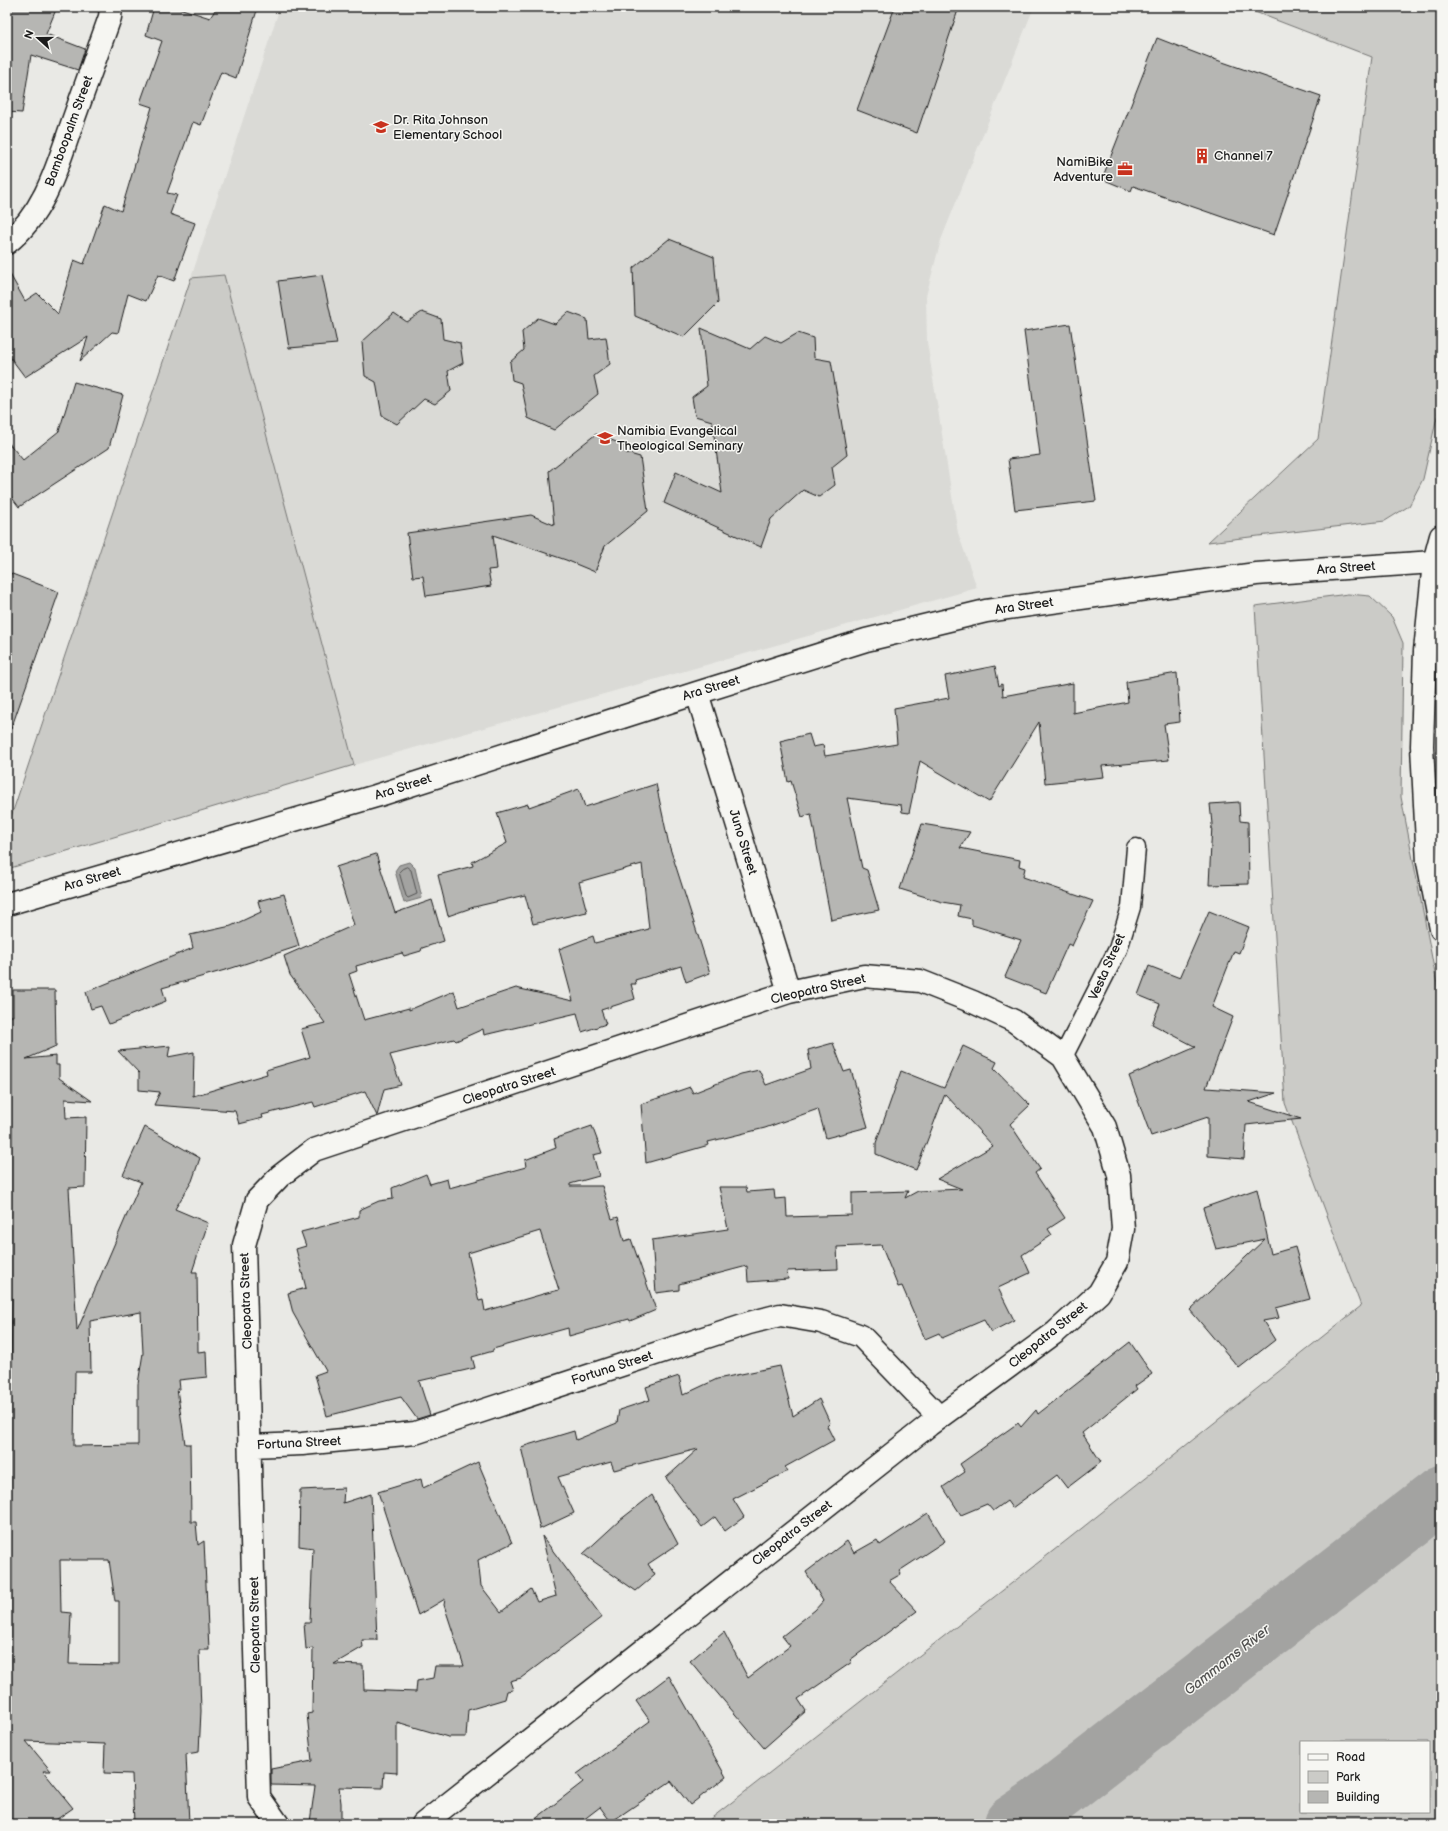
<svg xmlns="http://www.w3.org/2000/svg" width="1448" height="1831" font-family="'Balsamiq Sans',sans-serif">
<rect width="100%" height="100%" fill="#e9e9e5"/>
<filter id="ink" filterUnits="userSpaceOnUse"><feTurbulence type="fractalNoise" baseFrequency=".025" numOctaves="2"/><feDisplacementMap in="SourceGraphic" scale="8" xChannelSelector="R" yChannelSelector="G"/><feConvolveMatrix kernelMatrix="1 2 1 2 8 2 1 2 1" color-interpolation-filters="sRGB"/></filter>
<g filter="url(#ink)">
<!-- built -->
<path fill="#dadad6" d="M280,7H1034L941,240L926,296L927,342L958,533L977,588L354,765L224,275L191,278Z"/>
<!-- green -->
<path fill="#cbcbc7" stroke="#747472" fill-rule="evenodd" d="M1242,7H1441V399L1423,479L1409,506L1385,521L1208,542L1318,439L1372,57Z
M224,275L354,765L7,869V829L191,278Z
M1348,594L1370,596L1392,617L1403,643L1401,797L1441,1005V1824H704L1067,1540L1361,1306L1285,1103L1255,606ZM1301,1742H1429V1812H1301Z"/>
<!-- water -->
<path fill="#a3a3a1" stroke="#6d6d6c" d="M409,862L415,868L422,898L404,903L395,871L399,865Z"/>
<g fill="none" stroke-linecap="round" stroke-linejoin="round">
<!-- shore -->
<path stroke="#525251" stroke-width="1" d="M407,867L411,870L417,894L408,898L406,896L399,872L402,869Z"/>
<!-- river -->
<path stroke="#a3a3a1" stroke-width="58" d="M1013,1824L1041,1805L1441,1495"/>
</g>
<!-- building -->
<path fill="#b6b6b3" stroke="#1c1c1c" fill-rule="evenodd" d="M7,7H57L46,34L85,49L78,70L31,55L22,113L7,112Z
M154,7H176L210,18L217,7H258L236,78L221,72L201,125L193,122L167,193L177,195L170,214L195,223L174,281L158,275L146,301L128,294L118,333L112,332L80,361L88,337L25,377L7,353V269L25,301L37,293L58,314L74,260L84,264L105,204L121,211L152,107L140,103L162,41L146,35Z
M895,7H959L917,133L857,110Z
M1157,38L1211,59V58L1321,96L1274,235L1133,186L1131,191L1102,179Z
M669,239L714,257L718,303L684,337L635,316L633,268Z
M322,275L337,344L289,348L278,281Z
M422,312L441,319L443,339L460,343L463,363L448,371L451,391L435,404L424,399L397,424L382,416L376,382L365,376L362,342L394,313L407,322Z
M568,312L587,319L589,339L606,337L610,364L594,376L598,394L554,430L528,418L521,383L512,380L510,362L524,350L522,332L538,318L555,324Z
M1070,324L1096,501L1015,510L1008,459L1040,455L1024,331Z
M701,328L750,349L765,336L781,343L798,333L813,338L814,358L831,361L847,455L832,467L835,485L819,497L803,490L771,519L761,547L664,503L676,472L722,493L712,421L695,416L692,397L707,386Z
M74,382L123,395L109,448L19,507L7,491V441L23,460L59,431Z
M596,434L629,447L626,453L640,457L648,511L605,546L595,572L566,560L493,535L497,569L488,570L491,586L426,596L423,576L413,577L407,533L531,515L554,525L549,471Z
M7,572L59,592L11,729L7,728Z
M995,666L999,686L1002,684L1003,696L1073,683V713L1128,702L1126,682L1177,673L1180,722L1164,724L1169,760L1102,766L1104,777L1045,783L1039,722L989,802L920,761L909,813L902,812L901,805L847,798L862,868L867,870L879,910L831,920L811,814L802,817L791,781L788,782L780,741L809,734L813,747L823,745L825,756L897,744L894,708L949,698L945,676Z
M656,784L669,845L710,973L686,982L681,966L635,980L636,984H631L635,999L601,1010L606,1024L582,1032L577,1013L484,1035L483,1029L456,1041L454,1039L390,1055L401,1085L384,1089L377,1116L365,1091L315,1107L313,1102L262,1115L263,1118L239,1124L235,1111L154,1105L160,1092L139,1090V1073L118,1051L170,1046L168,1057L194,1052L193,1096L267,1074L266,1070L310,1057L301,1029L325,1023L290,975L284,956L354,925L336,867L376,854L395,913L432,900L444,941L422,948L421,951L404,956L402,953L356,966L357,971L349,974L364,1020L409,1008V1010L454,991L459,1007L516,988L573,1001L559,949L593,936L595,943L649,929L642,864L579,882L587,912L533,924L525,895L474,907L448,916L438,875L473,866L472,862L507,843L497,813L528,804L529,807L579,789L585,807Z
M1239,802L1240,821L1248,822L1249,884L1209,885L1212,824L1210,804Z
M922,824L970,832L960,848L1020,860L1019,866L1025,868L1023,877L1093,901L1072,946L1068,944L1046,993L1005,977L1021,940L972,925V919L958,916L960,905L942,902L900,889Z
M284,894L299,946L232,968L162,988L166,1001L109,1024L101,1006L91,1009L86,992L193,948L190,935L231,926L261,912L258,901Z
M1209,911L1249,927L1239,953L1234,951L1212,1007L1233,1017L1206,1088L1276,1093L1249,1102L1301,1119L1246,1125L1244,1159L1208,1156V1117L1151,1136L1129,1076L1196,1047L1152,1024L1160,1004L1138,995L1149,966L1180,978Z
M13,990H55L56,1046L26,1059L56,1056V1065H59V1078L92,1101L65,1099L66,1118L86,1117L85,1187L69,1188L77,1331L141,1182L123,1175L145,1127L200,1158L192,1181L175,1209L208,1223L192,1272H197L198,1352L206,1351L207,1377L179,1380L180,1389H177L185,1444H190L191,1522H196L198,1545L204,1541L209,1650H199L201,1711L199,1752L186,1754L189,1824H134L132,1774L104,1773L105,1744L26,1741L51,1771H43L73,1808L50,1824H15L7,1814V1673L9,1589H7V1436H9V1382H11L12,1298H7V1016H13ZM141,1312L143,1353L138,1384V1445L74,1446L75,1372H91L90,1321ZM60,1560H109L115,1601H119V1665L69,1664L71,1613L61,1612Z
M833,1043L844,1072L851,1070L868,1127L826,1138L818,1109L765,1128L708,1142L709,1145L646,1163L641,1104L690,1087L693,1093L741,1074L759,1070L766,1085L811,1069L808,1050Z
M963,1046L997,1062L994,1068L1030,1105L1010,1124L1040,1169L1035,1173L1065,1218L1048,1229L1052,1235L1022,1255L1030,1273L998,1288L1014,1320L991,1332L984,1320L942,1338L939,1333L925,1339L902,1286L898,1287L881,1245L837,1247L838,1269L787,1271L788,1279L748,1282L747,1266L679,1284V1290L656,1293L652,1240L728,1229L719,1187H746L747,1192L774,1190L775,1199L786,1198L787,1217L852,1215V1193L908,1191L905,1198L918,1191L962,1189L937,1179L993,1146L945,1094L916,1170L876,1154V1143L901,1071L944,1088Z
M592,1126L602,1153L593,1155L599,1176L570,1184V1186H602L612,1219L618,1217L624,1241L631,1239L656,1310L630,1321L629,1319L569,1336L568,1328L493,1349V1351L472,1357L475,1368L419,1381L430,1415L417,1419L401,1397L327,1416L315,1375L326,1371L293,1313L288,1293L306,1288L296,1249L306,1246L301,1232L359,1217V1210L379,1201L393,1199L392,1188L426,1174L430,1184L447,1179L449,1188L526,1167L525,1160L556,1148L554,1139ZM540,1231L559,1290L543,1294L485,1311L483,1300L479,1301L468,1253Z
M1257,1189L1271,1254L1295,1247L1310,1299L1276,1308L1279,1318L1263,1321L1275,1340L1239,1368L1190,1310L1265,1239L1216,1249L1203,1208Z
M1130,1342L1152,1374L1135,1386L1137,1389L1082,1433L1101,1462L1067,1488L1057,1475L1012,1508L1007,1501L993,1511L987,1504L961,1515L943,1487L965,1472L960,1464L1018,1423L1021,1427L1036,1410L1038,1414Z
M780,1366L793,1416L819,1399L830,1423L827,1426L834,1440L785,1467L788,1471L733,1499L744,1517L725,1531L715,1517L702,1527L666,1478L698,1449L614,1470L611,1462L558,1477L574,1513L540,1529L521,1447L574,1431L576,1440L617,1423L619,1410L650,1400L646,1387L679,1376L683,1395L717,1379Z
M478,1462L512,1543L478,1560L481,1586L501,1612L531,1589L537,1602L556,1596L542,1536L602,1617L521,1678L510,1681L513,1690L507,1691L505,1699L468,1710L466,1737H448L397,1722V1773L384,1772L383,1788L339,1787L341,1803V1820L310,1822L315,1786L271,1785V1769L312,1761L307,1714L312,1713L313,1648L306,1649L304,1623H310L313,1548L299,1546L300,1490L344,1488L343,1503L371,1494L377,1640H362L363,1647L334,1664L363,1665L364,1690L416,1692L417,1681L433,1678L435,1666H464L444,1605L445,1599L418,1615L378,1492L421,1479L423,1488Z
M652,1495L678,1544L648,1564L655,1575L636,1591L583,1554L620,1520Z
M928,1513L945,1541L899,1571L901,1574L889,1581L917,1611L850,1660L852,1662L798,1699L806,1711L764,1748L690,1661L724,1632L748,1678L790,1646L782,1636L815,1610L823,1601L806,1572L847,1541L854,1553L877,1540L880,1545Z
M669,1676L726,1777L690,1805L671,1781L611,1822L600,1807L578,1824H529L583,1782L577,1774L650,1721L636,1701Z"/>
<g fill="none" stroke-linecap="round" stroke-linejoin="round">
<!-- service casing -->
<g stroke="#1c1c1c" stroke-width="21">
<path id="service" d="M1063,1057L1118,949L1131,907L1136,848"/>
</g>
<!-- minor casing -->
<g stroke="#1c1c1c" stroke-width="25">
<path id="minor" d="M7,243C46,212 58,164 74,118C86,84 98,51 110,17L111,7
M697,693L789,992
M7,904L376,796L697,693L866,640L986,611L1256,574L1434,562
M250,1446L302,1444L415,1433L749,1323L780,1315L821,1322L861,1336L939,1417
M278,1824L259,1797L244,1245L257,1200L280,1176L314,1150L789,992L864,976L920,981L973,1002L1014,1021L1063,1057L1105,1127L1119,1175L1123,1229L1117,1262L1099,1293L1056,1332L929,1425L423,1824"/>
</g>
<!-- secondary casing -->
<g stroke="#1c1c1c" stroke-width="25">
<path id="secondary" d="M1441,536L1434,562L1425,651L1422,746L1428,862L1441,929"/>
</g>
<!-- service -->
<use href="#service" stroke="#f6f6f2" stroke-width="18"/>
<!-- minor -->
<use href="#minor" stroke="#f6f6f2" stroke-width="22"/>
<!-- secondary -->
<use href="#secondary" stroke="#f6f6f2" stroke-width="22"/>
</g>
</g>
<!-- icons -->
<defs>
<g id="school-bare" transform="scale(1.2)"><path d="M0-5L7-2L0 1L-7-2ZM-4 1L0 2.5L4 1V4Q0 6-4 4Z" fill="#c8321e" stroke="#f6f6f2" stroke-width="2.5" paint-order="stroke"/></g>
<g id="building-bare" transform="scale(1.2)"><path d="M-4-6H4V6H1V3H-1V6H-4ZM-2.5-4.3h1.7v1.8h-1.7ZM.8-4.3h1.7v1.8H.8ZM-2.5-1h1.7V.8h-1.7ZM.8-1h1.7V.8H.8Z" fill="#c8321e" stroke="#f6f6f2" stroke-width="2.5" paint-order="stroke"/></g>
<g id="office-bare" transform="scale(1.2)"><path d="M-6-3h4V-5.5h4V-3h4V5H-6ZM-1-4.5V-3h2v-1.5ZM-6 0V1H6V0Z" fill="#c8321e" stroke="#f6f6f2" stroke-width="2.5" paint-order="stroke"/></g>
</defs>
<g fill-rule="evenodd">
<use href="#school-bare" x="381" y="127"/>
<use href="#building-bare" x="1202" y="156"/>
<use href="#office-bare" x="1125" y="169"/>
<use href="#school-bare" x="605" y="438"/>
</g>
<g text-anchor="middle" dominant-baseline="central" stroke-width="3" stroke-linejoin="round" paint-order="stroke">
<!-- poi labels -->
<g font-size="13" fill="#1c1c1c" stroke="#f6f6f2" text-anchor="start">
<text x="393" y="120">Dr. Rita Johnson<tspan x="393" dy="15">Elementary School</tspan></text>
<text x="1214" y="156">Channel 7</text>
<text x="1113" y="162" text-anchor="end">NamiBike<tspan x="1113" dy="15">Adventure</tspan></text>
<text x="617" y="431">Namibia Evangelical<tspan x="617" dy="15">Theological Seminary</tspan></text>
</g>
<!-- street labels -->
<g font-size="13" fill="#1c1c1c" stroke="#f6f6f2">
<text transform="translate(69 131) rotate(-70)">Bamboopalm Street</text>
<text transform="translate(1346 568) rotate(-4)">Ara Street</text>
<text transform="translate(1024 606) rotate(-8)">Ara Street</text>
<text transform="translate(711 688) rotate(-17)">Ara Street</text>
<text transform="translate(403 787) rotate(-18)">Ara Street</text>
<text transform="translate(743 842) rotate(73)">Juno Street</text>
<text transform="translate(92 879) rotate(-16)">Ara Street</text>
<text transform="translate(1107 967) rotate(-66)">Vesta Street</text>
<text transform="translate(818 989) rotate(-13)">Cleopatra Street</text>
<text transform="translate(509 1086) rotate(-18)">Cleopatra Street</text>
<text transform="translate(246 1301) rotate(-92)">Cleopatra Street</text>
<text transform="translate(1048 1335) rotate(-39)">Cleopatra Street</text>
<text transform="translate(612 1368) rotate(-18)">Fortuna Street</text>
<text transform="translate(299 1443) rotate(-3)">Fortuna Street</text>
<text transform="translate(792 1533) rotate(-38)">Cleopatra Street</text>
<text transform="translate(255 1625) rotate(-91)">Cleopatra Street</text>
</g>
<!-- water labels -->
<g font-size="14" font-style="italic" fill="#525251" stroke="#f6f6f2">
<text transform="translate(1227 1660) rotate(-38)">Gammams River</text>
</g>
</g>
<!-- margin -->
<rect width="1448" height="1831" fill="none" stroke="#f6f6f2" stroke-width="24"/>
<rect x="12" y="12" width="1424" height="1807" fill="none" stroke="#1c1c1c" stroke-width="1.5" filter="url(#ink)"/>
<!-- legend -->
<rect x="1300" y="1741" width="130" height="72" fill="#f6f6f2" stroke="#9f9f9c"/>
<rect x="1308" y="1754" width="20" height="6" fill="#f6f6f2" stroke="#9f9f9c"/>
<text x="1336" y="1761" font-size="12" fill="#1c1c1c">Road</text>
<rect x="1308" y="1771" width="20" height="12" fill="#cbcbc7" stroke="#9f9f9c"/>
<text x="1336" y="1781" font-size="12" fill="#1c1c1c">Park</text>
<rect x="1308" y="1791" width="20" height="12" fill="#b6b6b3" stroke="#9f9f9c"/>
<text x="1336" y="1801" font-size="12" fill="#1c1c1c">Building</text>
<!-- north arrow -->
<g transform="translate(38 38) rotate(291)" stroke="#f6f6f2" stroke-width="3" paint-order="stroke">
<path d="M0-3L7 15L0 10L-7 15Z" fill="#1c1c1c"/>
<text y="-6" font-size="11" font-weight="bold" text-anchor="middle" fill="#1c1c1c">N</text>
</g>
</svg>
